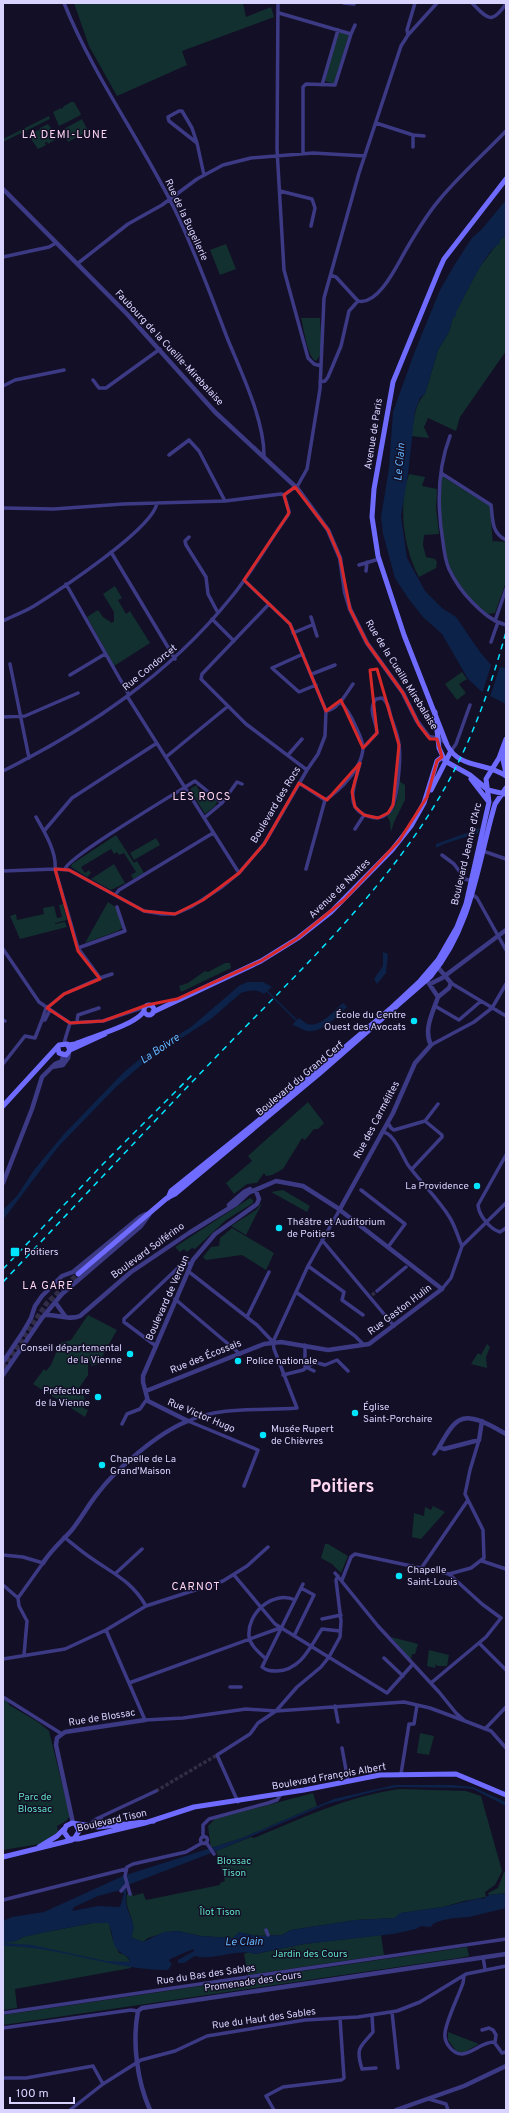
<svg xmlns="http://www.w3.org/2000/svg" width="509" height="2113" font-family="Overpass,sans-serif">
<rect width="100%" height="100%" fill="#130f26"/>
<!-- green -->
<path fill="#12302f" d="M74,3H243L246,17L271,7L274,17L182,51L187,65L117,96L89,46Z
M338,32L349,35L334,84L325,81Z
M71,102H74L81,114L79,116L59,126L53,112L61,108L62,109L64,106Z
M49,116L50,119L3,142V139Z
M82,119L88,131L68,142L62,130Z
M48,124L57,136L56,139L48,144L47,142H45L46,145L38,149L29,136L30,134L38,130L39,131L40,128Z
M506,235V351L460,417L456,431L428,418L424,427L429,438L411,436C415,421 413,406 425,394L438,350L449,332L453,317L469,287L479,268L500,240Z
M226,244L236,269L220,275L210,250Z
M301,318H320C320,330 325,352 316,361C307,357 304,328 301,318Z
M409,474L425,477L422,486L437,489L436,507L439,534L424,535L423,545L426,557L435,559L437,562L436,568L419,577C403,548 398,505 409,474Z
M442,476L490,506L493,545V541L506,542V582L495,613L488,614L484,612C476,604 467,597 461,587C439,556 439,513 442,476Z
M115,586L122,598L118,600L126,614L130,611L150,643L114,666L87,617L98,610L103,617L112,623L114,621V612L103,594Z
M462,672L467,679L459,684L466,693L457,700L445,684Z
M399,781L405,785V800L394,822L391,832L390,822L387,816C398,809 398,793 399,781Z
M198,785L197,788L213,802L214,799L217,802L215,806L205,814L191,791V788Z
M116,835L134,863L137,861L144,873L133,879L131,875L136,872L124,853L119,855L117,852L114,854L111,849L81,867L85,873L89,870L91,873L87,877L71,867L72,864Z
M156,838L160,845L134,860L130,853Z
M114,864L125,883L111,890L91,879Z
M108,902L117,908L122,928L118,931L85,943Z
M63,904L67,920L55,923V924L65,922L67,927L20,939L10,916L16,914L17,920L44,914L43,908L54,906L57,918L62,917L59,905Z
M225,963H230L231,968L181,992L179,986L188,983L205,971L208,972Z
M308,1102L324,1123L318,1129H314L305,1140L302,1138L283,1169L272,1175L266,1176L264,1173L257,1183L247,1184L234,1194L226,1183L252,1161L248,1156Z
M283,1190L310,1206L307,1212L271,1192Z
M250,1198L253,1200V1203L226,1220L195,1249L192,1248L187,1252L184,1249L180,1252L175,1247Z
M262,1203L246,1235L231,1226L256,1210Z
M232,1228L274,1253L266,1270L242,1255L206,1260L203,1257L211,1247L219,1246L220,1238Z
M88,1315L117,1330L98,1364L92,1366L88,1357V1375L79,1388C86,1393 85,1401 83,1408L88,1410L85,1417L33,1384L44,1369L46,1371L51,1365L60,1343L71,1340Z
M487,1344L490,1347L486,1357L487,1368L471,1364L478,1353L481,1355Z
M433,1506L445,1512L421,1539L412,1537L414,1513L424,1516L425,1507L431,1510Z
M325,1544H328L348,1556L341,1573L332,1564L321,1558Z
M391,1637L418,1644L415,1654H412L411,1660Z
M429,1650L449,1655L447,1666H437L436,1664L435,1668L427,1666Z
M3,1699L8,1702L9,1705L38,1722L49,1731L70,1816L66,1821L57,1826L58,1832L40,1844L3,1850Z
M420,1733L434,1736L429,1755L417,1753Z
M400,1789L466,1791L481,1796L502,1871L495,1885L485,1892L486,1897L464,1901L443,1907L401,1913L395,1918L356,1920L310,1927L291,1930L282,1935L256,1936L244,1933L233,1938L201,1936L178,1931L167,1932L148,1938L143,1942L131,1937C139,1921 123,1910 127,1894L132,1893L133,1896L143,1893L146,1900L220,1885V1883L225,1881L216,1851L251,1837L254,1838C302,1818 348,1796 400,1789Z
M313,1793L317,1806L242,1838L211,1848L208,1826L215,1819Z
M506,1871V1893L489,1895L488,1893L498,1888L504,1872Z
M93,1923H109L112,1937L119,1953C128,1955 130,1960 131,1968L15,1989L17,2008L3,2010V1942L16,1941L25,1936Z
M381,1935L384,1955L248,1975L244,1954L249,1952L255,1954L304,1944Z
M467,1947L469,1956L459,1958L3,2025V2015Z
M448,2032L479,2044L463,2053L456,2051L448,2040Z"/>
<!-- water -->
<path fill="#0c2248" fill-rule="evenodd" d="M506,200V235L500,240V243C484,252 466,295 456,312V316L453,317L449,332L438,350L425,394L420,398L415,411L408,474L401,516L407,558L425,591L442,608L456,617L480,652L492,666L506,668V704L482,692L468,679L442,634L423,617L408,598L395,578L383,534L381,517L389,468L393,412L415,351L440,290L455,264L472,238L482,229Z
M480,828L478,833L444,844L436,848V844Z
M383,952L388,954L386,973L377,984L374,979L383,966Z
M248,982H263L272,987L264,994C257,989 249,990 241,993L211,1019L146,1061L116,1087L58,1147L3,1220V1210L17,1196L34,1170L64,1134L124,1072L145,1055L191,1027L240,985Z
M343,1003L347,1007C337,1017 322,1033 307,1031C302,1030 297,1026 292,1025L299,1018L307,1024C321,1028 333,1011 343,1003Z
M394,1785H453L473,1787L506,1802V1806L473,1789L462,1788L399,1787L384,1789L327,1804L214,1852L128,1885L126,1887C127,1893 125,1898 126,1903C128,1917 138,1923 131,1937L143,1942L164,1932L178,1931L201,1936L233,1938L239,1932L256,1936L282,1935L291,1930L310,1927L356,1920L395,1918L400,1913L443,1907L480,1898L483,1899L489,1895L506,1893V1908L469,1917C461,1918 435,1918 431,1927L421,1926L416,1929L393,1934L304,1944L255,1954C236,1948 213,1961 195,1956L184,1963H178V1960L194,1951L193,1949L170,1959L169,1961L172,1964L168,1970C112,1970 59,1946 3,1946V1943L32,1945L106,1961L130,1962L128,1957C107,1946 117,1939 108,1923H93L51,1931L23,1937L16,1941L3,1943V1921L12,1917L44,1912L123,1876L242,1838L334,1799ZM121,1890L124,1894L120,1907L98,1906L72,1911L74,1907L98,1896Z"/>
<!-- pier -->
<path fill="#130f26" d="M492,662L500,666L490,697L482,694Z"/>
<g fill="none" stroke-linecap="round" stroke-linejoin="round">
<!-- stream -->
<path stroke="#0c2248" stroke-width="1.5" d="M266,990L297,1021"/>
<!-- minor-tunnel -->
<path stroke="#312d47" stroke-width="3.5" stroke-dasharray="3.5 2" stroke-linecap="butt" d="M372,1295L377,1291
M156,1791L217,1755"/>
<!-- secondary-tunnel -->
<path stroke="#312d47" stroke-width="5" stroke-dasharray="5 2.5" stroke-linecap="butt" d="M3,1368L47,1303L78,1274"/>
<!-- minor -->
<path stroke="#3d3a85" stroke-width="3.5" d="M64,3C93,75 140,139 174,208C195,251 211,296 228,340C242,374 264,420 264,455
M278,3L277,149L284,270L308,358L314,364L321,366
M344,3L354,4
M472,3C488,19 491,25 506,4
M279,13L351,34L355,25
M408,35L407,30L415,3
M322,85L338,30
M376,123L413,135L424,136
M197,143L192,128L182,111H179L168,117L169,121L197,143L204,175
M413,147V135
M303,153V87L306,84L335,85L351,34
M280,191L312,199L315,208L311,226
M3,257L49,247L56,243
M77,264L128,224L162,205L197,179L223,165L251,158L313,153L365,156
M331,275L336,277L358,301C379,306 398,263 407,248C417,231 427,214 440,199C460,175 484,154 506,131
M93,380L99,388H106L160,349
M320,382L325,381L328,377L341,346L349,311L358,301
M3,386L15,380L64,370
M450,436C437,470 437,506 443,542C444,550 445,560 449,569C455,582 463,593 473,603C483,613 492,621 506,625
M169,455L189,440L199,451L225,501
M441,473L491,505C493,519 491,533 506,540
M3,508L54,509L123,504L225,501L281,494L284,495L298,485L307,469L320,389L324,298L359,173L401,46L408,35L437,3
M189,537L185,541L186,545L206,577L208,594L218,613
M111,552L175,659
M359,565L379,559
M366,571L367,562
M66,584L129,695
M269,604L202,674L201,679L246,724L307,770
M311,617L317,636
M212,619L234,641
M3,621C13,616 24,612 34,606C58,591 153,529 157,503
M495,621L506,589
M293,633L312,625
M491,642L498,622
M303,654L272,668L299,692L316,685
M10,664L29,758
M312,674L335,665
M70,675L105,654
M127,696L239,873
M326,711C338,710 347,692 353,684
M3,717L25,716L78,693
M451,751L456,744L470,705
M288,755L302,739
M166,757L227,707
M360,763C356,782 341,810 371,817C378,819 385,817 390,811C398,799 401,758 399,744C398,735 394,726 391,717C389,711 389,702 382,698L376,699C367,710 377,722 377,733L363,748
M3,771C89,728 168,675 229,600C251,574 268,543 288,515L289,511L284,495
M299,783L325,800C341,790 362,768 363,748C363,740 358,732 355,725C351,716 347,708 340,702
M36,817C44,831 57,852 55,869L69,870L144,911L162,914H175L191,907L222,887L239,873L264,844L307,770L318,754L325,736L326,711L290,624L244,580
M204,818L222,803L237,782L242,784
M355,829L364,815
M44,831L72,798L157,743
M483,851L506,859
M442,855L454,864L465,879L472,881
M65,869C68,857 176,793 195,781L222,803
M306,869L325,800
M3,871L55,869L78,948L125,931L117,907
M115,895L119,890L213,833
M473,895L477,898L506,950
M78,948L100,978L112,974
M3,949L39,1002L70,1023
M451,983L506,1016
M435,1006L459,1020L481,1001
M46,1008L42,1020H45L50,1010
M47,1008L64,994L100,978
M3,1020L5,1021
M77,1021L78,1015L99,1008
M70,1023L103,1021L145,1007
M64,1043L70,1023
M431,1045L474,1022L492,1008L506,984
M3,1064L25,1036L35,1038L42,1020
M425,1121L438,1104
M388,1123L391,1128L394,1130L425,1121L442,1135V1137L412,1169
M382,1132C394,1132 402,1156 408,1165C421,1183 438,1198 450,1218C455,1226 458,1237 462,1246
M506,1155L478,1205C479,1216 490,1229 500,1232L506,1228
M361,1190L405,1224L388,1247
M322,1240L394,1326
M308,1266L344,1292L342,1300L363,1315
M188,1271L257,1325L273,1342
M442,1289L451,1278L462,1246L506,1203
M377,1291L406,1267
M296,1292L355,1336L364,1345
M175,1299L240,1354
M247,1317L269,1272
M156,1346L124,1322V1319L181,1265L186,1262L191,1264
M306,1367L314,1371
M305,1368V1345
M283,1375L303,1370L314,1362L325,1365L337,1360L348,1371
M188,1421C222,1406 260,1411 297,1408L274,1349L273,1342L308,1266L340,1209
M188,1421L258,1450L244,1486
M122,1424L127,1414L140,1409L147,1399
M434,1454L439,1447
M64,1537C74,1545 83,1553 94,1560C116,1575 132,1582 146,1606
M3,1555L23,1557L43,1563L18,1598
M482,1561L506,1569
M422,1567L468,1500
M116,1573L142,1549
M335,1573L378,1626L439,1692L456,1713
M449,1574L471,1568L484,1558L483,1530L465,1494L470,1470L479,1440
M234,1575L275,1624L387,1693L413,1664
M342,1580L351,1557L355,1554L449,1574L482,1604L501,1618
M303,1584L262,1667C267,1671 271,1671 277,1671C301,1670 310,1647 322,1629L340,1631
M3,1585L18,1598L19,1606L27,1621L24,1655
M322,1619L341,1615
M106,1630L145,1720L183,1718L246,1709L276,1711L404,1702L430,1708L465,1721L456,1713
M294,1636L314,1595L301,1588
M479,1643L506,1670
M384,1658L403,1676
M3,1659L65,1649L106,1630L146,1606L223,1581L247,1566L268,1547
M266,1659C260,1653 250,1646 249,1636C247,1613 273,1590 295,1600
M129,1683L280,1628
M431,1683L486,1637L501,1618
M230,1687H241
M3,1697L62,1734
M335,1706L338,1722
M465,1721L491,1731L506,1748
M485,1729L506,1707
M342,1748L348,1781
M401,1774L409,1724H414L417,1705
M238,1802L217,1755L250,1734L258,1723L276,1711L297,1687L321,1667L329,1657L340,1637L341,1621L336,1580L338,1576
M101,1817V1822L105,1826
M88,1826L96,1819L156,1791
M200.5 1840a3.5 3.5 0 1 1 7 0a3.5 3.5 0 1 1-7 0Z
M203,1837V1825L209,1819L268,1803L277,1800L281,1794
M206,1842L214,1854
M121,1891L127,1884
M130,1894L125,1876L127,1867L133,1864L186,1852L202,1843
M3,1900L126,1869
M266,1930L268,1935
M483,1957L485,1969
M464,1976L463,1983C459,1995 445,2023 445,2034C444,2042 452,2054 462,2054C473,2053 482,2042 494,2042L502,2053L506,2052
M392,2012L398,2068
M3,2013L506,1939
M372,2015L373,2032C361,2047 355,2046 362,2069L376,2068
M3,2028L131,2010L138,2011
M482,2030L489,2028L493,2030L496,2035L495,2042
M3,2078H26L93,2066L103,2084
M429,2099L446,2104L448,2110
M70,2110L103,2084L141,2060L175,2051L207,2036L305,2020L358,2017L397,2011L420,2002L466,1974L506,1966
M274,2110L266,2096L283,2087L341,2080L344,2078L340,2018"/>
<!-- tertiary -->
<path stroke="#3d3a85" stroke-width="4.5" d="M3,189L127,314L215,412L298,489L328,530L340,558L345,592L350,609L367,643L403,693L417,721L429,737L441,739L446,743
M436,965L451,983L449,988L438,997
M428,982L438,997
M430,984L442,978L506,930
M52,1067L63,1065L68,1058L69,1053
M3,1183L32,1109L42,1077L55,1064L62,1061L63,1055
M229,1205L244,1192L250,1189
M340,1209L393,1113L415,1063L431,1045C423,1030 433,1012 438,997
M55,1302L65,1316
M45,1315C56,1314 69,1321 80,1316L131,1272L189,1233L236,1204L248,1193L276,1181L303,1186L336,1207L442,1289L369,1344L328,1350L281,1342L264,1344L146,1391
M3,1362L23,1332L31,1318L35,1306L42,1296L62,1276L73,1272L140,1217L146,1214
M3,1375L42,1318L62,1294L141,1226L149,1215
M188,1421L148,1401L143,1382V1376L193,1260L215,1234L257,1204L259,1199L256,1191
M482,1421L479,1440L444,1449L439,1447C444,1439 451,1424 460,1420C472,1413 495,1428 506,1434
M43,1563C51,1550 61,1542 71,1531C81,1519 88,1505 98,1493C116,1469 159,1432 188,1421
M73,1823L56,1745L57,1738L65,1732L145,1720
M150,2110C137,2081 132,2042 138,2011L142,2008L506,1954
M396,2110L464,2086L506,2066"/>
<!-- secondary -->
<path stroke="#6f6bff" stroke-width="5" d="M506,179L444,259L439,270L393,382L374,489L372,517L378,556L404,635L447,745C459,769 487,762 506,776
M435,712L439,748L445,761L470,775L488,790L505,794
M505,749L503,760L506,773
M471,779L488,801
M431,790L451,751
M144 1010a5 5 0 1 1 10 0a5 5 0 1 1-10 0Z
M153,1012L261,961L298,938L331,912L392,850L411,826L424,803L437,761L442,757
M68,1045L75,1044C91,1037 136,1025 144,1011
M70,1050L105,1034
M3,1106L59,1045L67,1044L70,1050L66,1055L59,1053L58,1048
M168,1198L171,1191L264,1116L390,1009L420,981L438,960L457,927L466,904L489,802L486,779L499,758L506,739
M78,1274L167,1198L175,1194L320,1073L431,976C473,925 477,865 495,804L506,788
M154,1821L98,1827L72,1823L66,1826L64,1832L69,1839H78L145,1823L194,1807L304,1790L380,1775L456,1774L506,1795
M74,1839L79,1831L76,1825
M39,1847L57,1836L64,1829
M3,1857L72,1840"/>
<!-- rail -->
<path stroke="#00e5ff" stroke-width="1.5" stroke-dasharray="6 5" stroke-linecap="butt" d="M3,1269L104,1163L193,1074
M3,1282C74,1207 144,1132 216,1057C294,976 381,896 439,798C470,746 490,690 506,632"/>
</g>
<!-- marked area -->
<path fill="none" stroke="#d62828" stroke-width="3" stroke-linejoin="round" d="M295,487L328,530L340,558L350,609L367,643L403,693L419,725L430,739H437L442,757L437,761L427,797L399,841L344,900L298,938L261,961L177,999L147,1005L103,1021L70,1023L47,1008L64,994L100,979L78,951L55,869L69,870L144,911L175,914L203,900L239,873L264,844L299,783L327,800L360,763L352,792L355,807L364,815L378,818L388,813L393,805L399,745L377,669L370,670L377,733L363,748L341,700L326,711L290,624L244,580L289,513L284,495Z"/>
<!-- markers -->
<g fill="#00e5ff" stroke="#130f26" stroke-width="1.5">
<circle cx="414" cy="1021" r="4"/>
<circle cx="477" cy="1186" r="4"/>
<circle cx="279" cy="1228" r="4"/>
<rect x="10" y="1247" width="10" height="10" rx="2"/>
<circle cx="130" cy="1354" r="4"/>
<circle cx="238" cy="1361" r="4"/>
<circle cx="98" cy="1397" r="4"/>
<circle cx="355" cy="1413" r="4"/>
<circle cx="263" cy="1435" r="4"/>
<circle cx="102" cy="1465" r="4"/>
<circle cx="399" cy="1576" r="4"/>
</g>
<g text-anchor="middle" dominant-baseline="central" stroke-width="3" stroke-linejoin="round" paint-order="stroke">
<!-- street labels -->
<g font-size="10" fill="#d9d4ff" stroke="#130f26">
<text transform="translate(186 220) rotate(65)">Rue de la Bugellerie</text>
<text transform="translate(169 348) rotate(47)">Faubourg de la Cueille-Mirebalaise</text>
<text transform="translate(374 434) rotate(-81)">Avenue de Paris</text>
<text transform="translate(150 668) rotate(-39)">Rue Condorcet</text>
<text transform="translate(401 675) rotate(58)">Rue de la Cueille Mirebalaise</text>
<text transform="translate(276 805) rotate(-59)">Boulevard des Rocs</text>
<text transform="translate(467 854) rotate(-77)">Boulevard Jeanne d’Arc</text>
<text transform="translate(340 889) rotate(-44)">Avenue de Nantes</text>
<text transform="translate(300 1079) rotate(-40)">Boulevard du Grand Cerf</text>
<text transform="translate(377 1120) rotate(-62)">Rue des Carmélites</text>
<text transform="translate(148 1251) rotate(-36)">Boulevard Solférino</text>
<text transform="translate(168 1298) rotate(-66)">Boulevard de Verdun</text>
<text transform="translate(400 1310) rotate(-37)">Rue Gaston Hulin</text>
<text transform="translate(206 1357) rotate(-22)">Rue des Écossais</text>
<text transform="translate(201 1416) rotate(23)">Rue Victor Hugo</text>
<text transform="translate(102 1718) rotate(-9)">Rue de Blossac</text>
<text transform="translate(329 1777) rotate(-10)">Boulevard François Albert</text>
<text transform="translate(112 1821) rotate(-13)">Boulevard Tison</text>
<text transform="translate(206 1975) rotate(-8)">Rue du Bas des Sables</text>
<text transform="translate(253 1982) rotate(-8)">Promenade des Cours</text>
<text transform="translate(264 2019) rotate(-8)">Rue du Haut des Sables</text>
</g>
<!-- poi labels -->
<g font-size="10" fill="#d9d4ff" stroke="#130f26" text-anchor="start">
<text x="406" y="1015" text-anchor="end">École du Centre<tspan x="406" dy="12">Ouest des Avocats</tspan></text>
<text x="469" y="1186" text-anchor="end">La Providence</text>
<text x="287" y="1222">Théâtre et Auditorium<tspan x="287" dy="12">de Poitiers</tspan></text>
<text x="24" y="1252">Poitiers</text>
<text x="122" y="1348" text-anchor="end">Conseil départemental<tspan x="122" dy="12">de la Vienne</tspan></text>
<text x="246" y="1361">Police nationale</text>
<text x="90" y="1391" text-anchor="end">Préfecture<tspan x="90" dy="12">de la Vienne</tspan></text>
<text x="363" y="1407">Église<tspan x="363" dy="12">Saint-Porchaire</tspan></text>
<text x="271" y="1429">Musée Rupert<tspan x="271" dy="12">de Chièvres</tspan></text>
<text x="110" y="1459">Chapelle de La<tspan x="110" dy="12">Grand'Maison</tspan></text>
<text x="407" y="1570">Chapelle<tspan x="407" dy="12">Saint-Louis</tspan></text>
</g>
<!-- park labels -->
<g font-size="10" fill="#5fe0c0" stroke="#130f26">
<text x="35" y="1797">Parc de<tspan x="35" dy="12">Blossac</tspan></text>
<text x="234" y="1861">Blossac<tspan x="234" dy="12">Tison</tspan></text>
<text x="220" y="1912">Îlot Tison</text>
<text x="310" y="1954">Jardin des Cours</text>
</g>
<!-- neighbourhood labels -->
<g font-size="11" letter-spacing="1" fill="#ffd6f0" stroke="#130f26">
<text x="65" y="135">LA DEMI-LUNE</text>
<text x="202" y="797">LES ROCS</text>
<text x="48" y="1286">LA GARE</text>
<text x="196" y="1587">CARNOT</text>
</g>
<!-- water labels -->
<g font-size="11" font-style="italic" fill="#62b6ff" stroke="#130f26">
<text transform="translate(400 462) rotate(-85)">Le Clain</text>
<text transform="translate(160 1049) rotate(-34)">La Boivre</text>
<text transform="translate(244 1942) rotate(-1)">Le Clain</text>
</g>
<!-- town labels -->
<g font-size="18" font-weight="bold" fill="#ffd6f0" stroke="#130f26">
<text x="342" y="1487">Poitiers</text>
</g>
</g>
<!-- border -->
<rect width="509" height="2113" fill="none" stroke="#d9d4ff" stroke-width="8"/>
<!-- scale -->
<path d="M10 2097v6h64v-6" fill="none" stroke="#d9d4ff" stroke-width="2"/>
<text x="16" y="2097" font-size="12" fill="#d9d4ff" stroke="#130f26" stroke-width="3" paint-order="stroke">100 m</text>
</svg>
